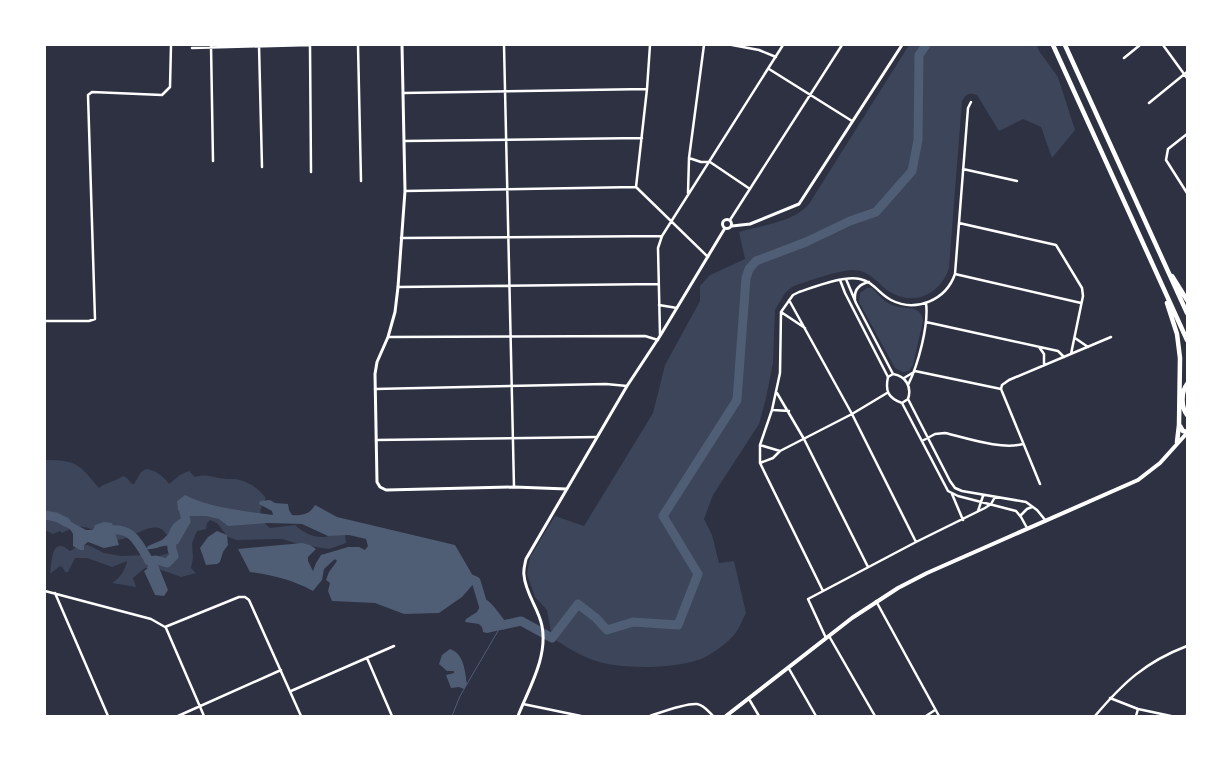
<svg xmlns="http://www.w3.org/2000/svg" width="1232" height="761" font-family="'Public Sans',sans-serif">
<rect width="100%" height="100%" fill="#2d3142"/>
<!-- green -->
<path fill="#3c4559" d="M909,45H1037L1039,51L1058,77L1075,130L1052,158L1041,127L1023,119L999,131L977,95C969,92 966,94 962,101L949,268C942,291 918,306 894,294C878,287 873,270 852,270C840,270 804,282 792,287L785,293L775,310L773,363L766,398L759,424L713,495L704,519L712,535L719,563L734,561L746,613C742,620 739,630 733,636C727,643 717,650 709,655C685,670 619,670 593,660C579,655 565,646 552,638L547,610L535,597L527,574L530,557L555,516L584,526L653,413L665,365L700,301V286L710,275L745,259L739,232C762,225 792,223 809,204Z
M867,288H872C878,294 882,300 890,304C903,311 921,303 923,321L913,365L909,371L903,372L895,368L859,302L860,293Z
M45,460C77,460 79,464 99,488C106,482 115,482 123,476L127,478L132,484H134L141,472L146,469C156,470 163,476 169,484L180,475L189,471L195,477C204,474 209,476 219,478C224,479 230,479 235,479C248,481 258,488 266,498C258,511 258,519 270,528L295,525C302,531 311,537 321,537C331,537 334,533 345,535L346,543L329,549L302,545L282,539L237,540L228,537L217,523L210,520L207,523L206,529L197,531L192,543L193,558L191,568L196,573L181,577L153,567L145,568L133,578L136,587L112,583C119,579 126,569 127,561L112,567L87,558H75L68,572H65L63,568L60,566L50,574C52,562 51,535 70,551L75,548V544L88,545L104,553L121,556L147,555L155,557L173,552C172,545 170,540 166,534C155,516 131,541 116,540C113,539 109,537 105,536C86,527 84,522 62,533L60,531L53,534L45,530Z"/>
<!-- water -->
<path fill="#4f5d75" d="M185,495C210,508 245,511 273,515L272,511L259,504L260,501L270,500L275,503L288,504L289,510L292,515C302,516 310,514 315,505L337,517L455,545L476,581L462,597L439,613L404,614L375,603L332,601L328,591L330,583L326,580L329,572L337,561L335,559L324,569L322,580L313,591C293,580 272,575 250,572L238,549L302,543L310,545L316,549L308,557V561L313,571L316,563L321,555L348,547H359L365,550L368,546L366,539L349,535L328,536L302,524L269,523L228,526L219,519L206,516H184L178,510L177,501Z
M60,516L86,530H93L95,525L104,522L112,523L119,545L104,548L88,542L84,545V550H80L73,546V534L70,529L62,525V522L58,521L56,517Z
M186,521L189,525L178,544C173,546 169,545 164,546C158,547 153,550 146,549L148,546L162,540L180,523Z
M217,531L227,535L228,545L223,552L220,562L217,564L206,565L200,548L208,537Z
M156,560L168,590L164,596L155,595L144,571L147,569L149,561Z
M487,600C493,604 502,617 507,624L505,629L487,633L483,632L482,627L479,624L465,622L466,619L477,612L483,601Z
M450,649C464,653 465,672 467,684L464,689L459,687L451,688L446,675L454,673V671H447L439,664L442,655Z"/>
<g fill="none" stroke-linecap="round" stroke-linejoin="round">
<!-- stream -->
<path stroke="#4f5d75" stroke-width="1" d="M452,716L460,696L498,631"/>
<!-- river -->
<path stroke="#4f5d75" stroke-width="9" d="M45,515L56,517L66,522
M103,531C131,525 137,540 149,561L156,560L167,563L174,556C169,543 171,526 186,521L184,512L186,510H190
M467,577L476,581L485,611
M497,623L503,625L521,621L552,638L578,604L596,618L607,630L633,622L678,625L698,574L663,516L737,400L746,278L749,269L756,261L806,242L850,221L876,212L912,171L918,140L919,55L926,45"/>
<!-- minor -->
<path stroke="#fff" stroke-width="2.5" d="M211,45L213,161
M259,45L262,167
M310,45L311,172
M358,45L361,181
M504,45L514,487
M650,45L647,89L636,187L708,257
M732,45L759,50L776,57
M1163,45L1187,78
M192,48L310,45
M1124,58L1140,45
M769,69L852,121
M403,93L647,89
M1149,103L1187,72
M1187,134L1168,149L1166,160L1187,193
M404,141L642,138
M689,158L701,162H710L750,189
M963,169L1017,181
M405,191L636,187
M688,193L689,158L704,45
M730,220L842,45
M959,223L1056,245L1082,288L1083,296L1071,354
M401,238L662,236
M955,274L1081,303
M846,279L856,303L893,374
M840,280L845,293L888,377
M398,287L658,284
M855,299C854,289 860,284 869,282
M789,300L852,414L916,542
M659,305L677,308
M781,312L805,328
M45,321H89L95,319L88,95L92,92L162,95L170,87L171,45
M926,322L1058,351L1064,357
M660,335L658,248L662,236L783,45
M388,337L645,336L658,340
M1075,338L1088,347
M1039,347L1044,354V365
M915,371L1001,389
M893,374C906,376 912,387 908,399L902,403C888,398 885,391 888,377Z
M904,378L914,372
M908,385C918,365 929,325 926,303
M375,389L606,384L627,386
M1001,389L1002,385L1009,380L1111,337
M1001,389L1040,484
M777,393L804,439L868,567
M908,399L950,481L955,488L962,491L1026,502L1037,510L1046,521
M902,403L948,491L958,496L1016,511L1021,517L1027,528
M773,410L789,411
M376,440L597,437
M922,441L935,434L945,433C967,438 1001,450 1023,444
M760,445L780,451
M760,463L773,458L780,451L852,414L887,393
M952,494L963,520
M978,511L983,496
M1021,515L1027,509L1032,507
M45,591L151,619L165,627L239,597H245L249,600L301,716
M823,591L760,463V445L772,410L780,373L781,312L793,295L799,292C814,287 844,275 860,279C874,282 879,294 891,300C916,313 946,300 955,274L968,108L971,102
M55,593L108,716
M876,601L939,716
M166,628L204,716
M829,636L875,716
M826,638L808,599L916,542L985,508L991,504L995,497
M367,658L392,716
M788,667L816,716
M291,691L394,646
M1110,698L1138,709L1171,716
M749,699L759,716
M523,704L581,716
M178,716L281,670
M650,716C662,712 685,703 697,704C704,705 708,711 713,716
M926,716L935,710
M1095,716C1123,683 1145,662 1187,646
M1136,716L1138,709
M1187,716V714"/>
<!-- tertiary -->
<path stroke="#fff" stroke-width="3" d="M402,45L405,191L398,287L395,312L388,337L377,362L375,374L377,482L380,487L386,490L514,487L567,489
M722.5 224a4.5 4.5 0 1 1 9 0a4.5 4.5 0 1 1-9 0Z
M732,226L750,224L799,204L902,45
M518,716C529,688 548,657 542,626C539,609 525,593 524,575C523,570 525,564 526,559L627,386L660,336L725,228"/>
<!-- secondary -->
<path stroke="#fff" stroke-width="4" d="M726,716L852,618L898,588L927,573L1138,480L1160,463L1187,433"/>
<!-- motorway -->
<path stroke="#fff" stroke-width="4.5" d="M1053,45L1187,340
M1065,45L1187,313
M1172,276L1187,300
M1167,303L1177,334L1180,358L1179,425L1177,442
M1187,384C1181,392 1181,407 1187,415
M1180,426L1183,431L1187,432"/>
</g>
<!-- border -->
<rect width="1232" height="761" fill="none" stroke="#ffffff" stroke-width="92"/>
</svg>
